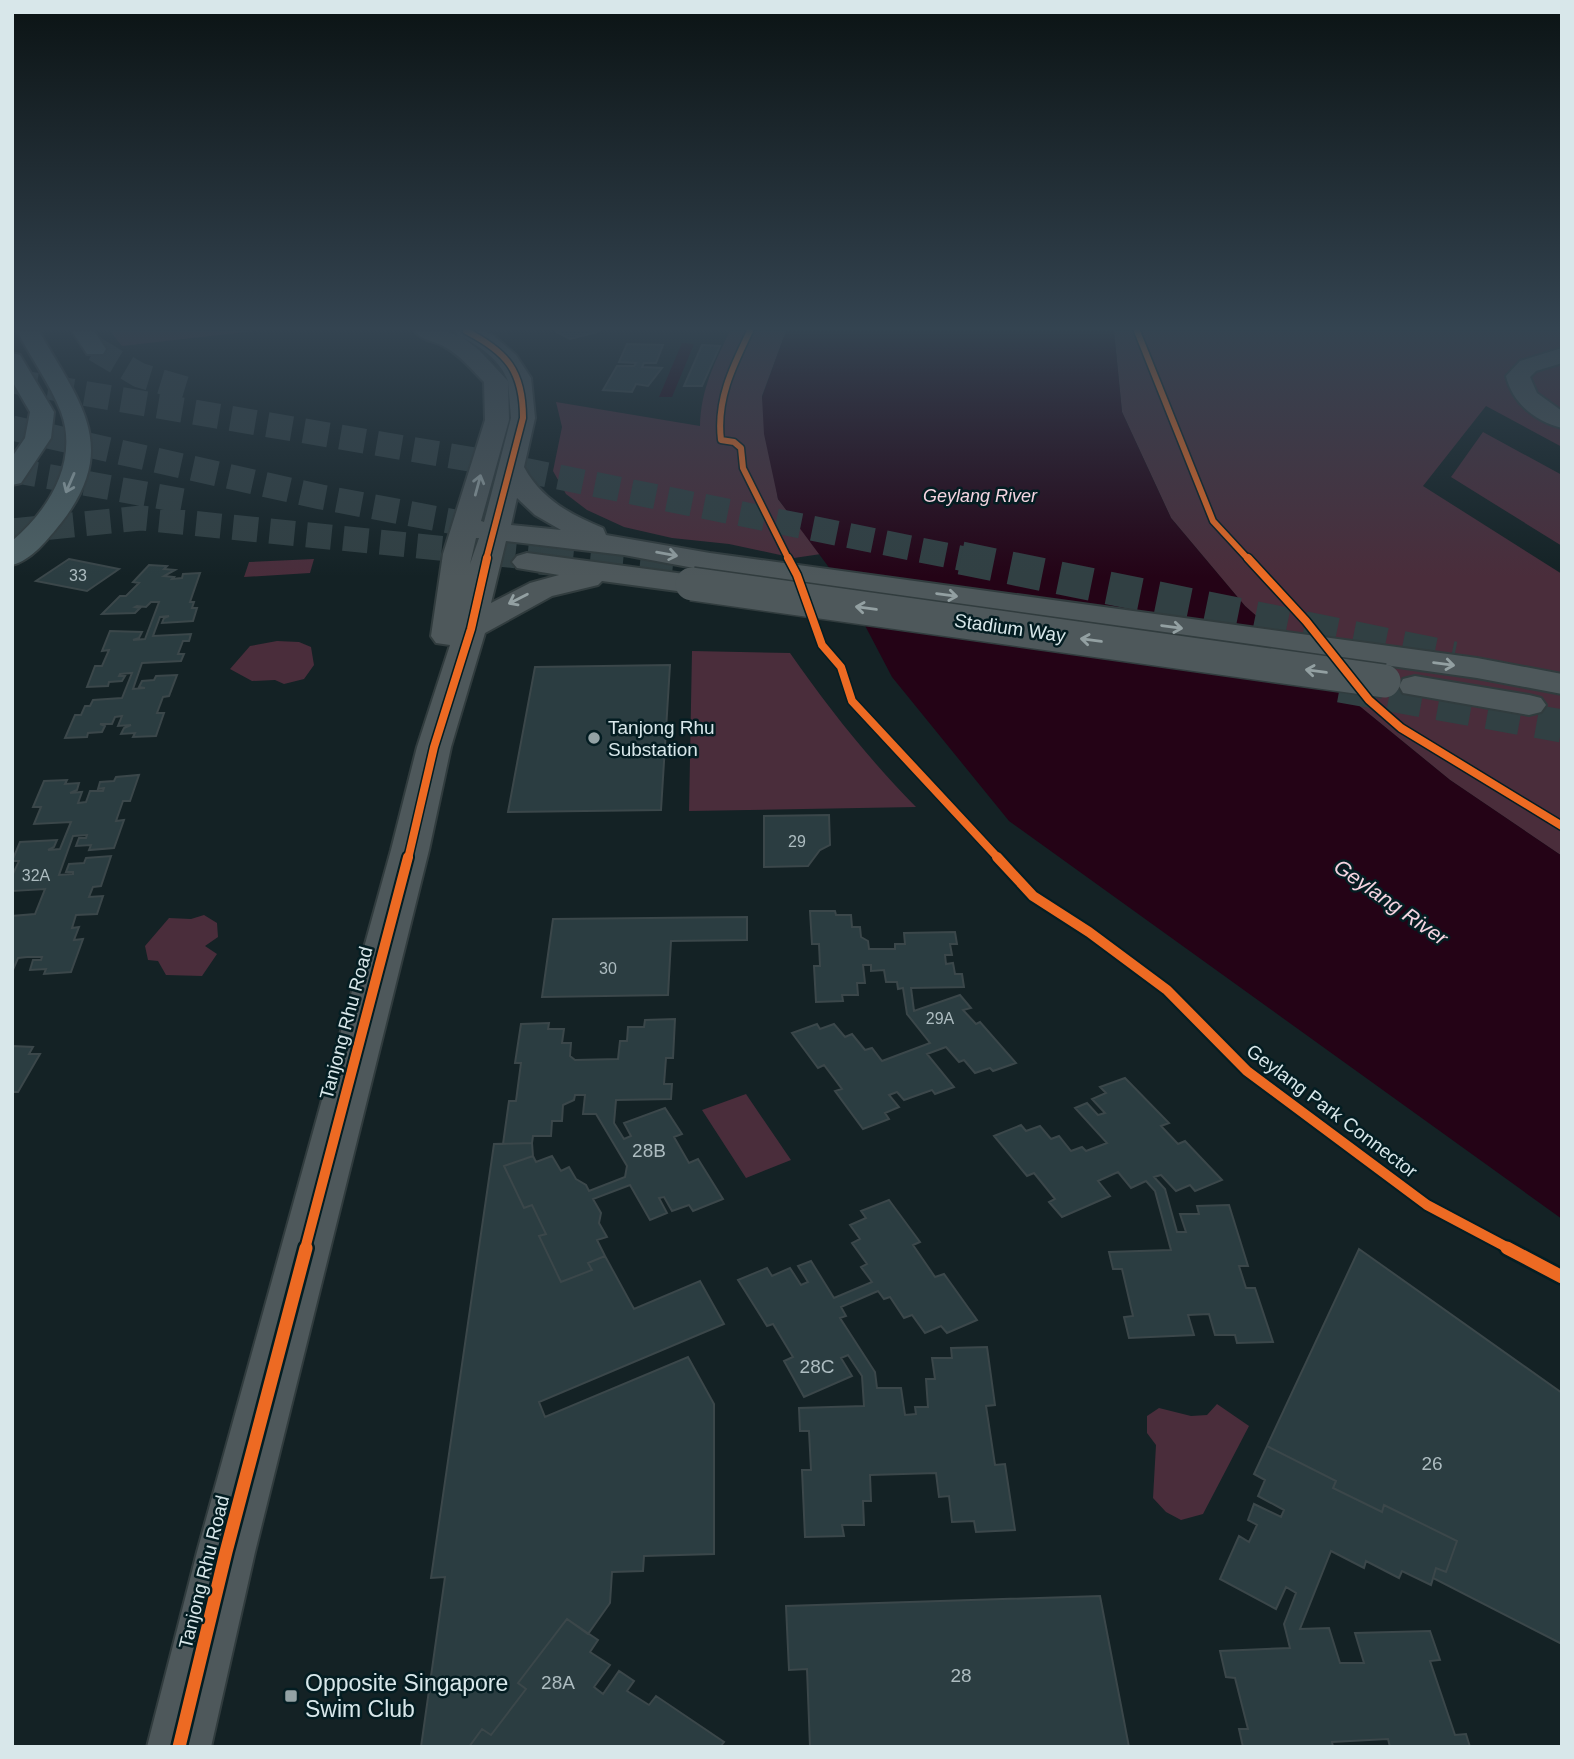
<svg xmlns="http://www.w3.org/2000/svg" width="1574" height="1759" font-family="Helvetica,sans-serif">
<rect width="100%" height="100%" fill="#142225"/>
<!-- green -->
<path fill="#4a2d3b" d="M110,331H254L122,346Z
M730,331H786L762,396L778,499L821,554L794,558L729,544L672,538L624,527L587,510L566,494L553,471L562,427L556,402L700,426C701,389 714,364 730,331Z
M1114,331H1562V447L1486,406L1423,486L1562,574V856L1450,780L1352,700L1245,606L1171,518L1122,412Z
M1483,432L1562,475V546L1451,477Z
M314,559L310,573L244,577L249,562Z
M277,641L299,642L311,647L314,665L304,679L284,684L275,680L252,681L230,669L250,646Z
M692,651L790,653C830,710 867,757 916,807L689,811Z
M204,915L217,923L218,937L205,946L217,954L202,976L166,975L158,961L148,960L145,946L169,918L191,919Z
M746,1094L791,1160L746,1178L702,1110Z
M1217,1404L1249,1426L1203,1514L1181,1520L1166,1512L1153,1498L1156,1445L1147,1433V1416L1159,1408L1191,1416L1207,1415Z"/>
<!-- water -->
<path fill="#240316" d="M786,331H1114L1122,412L1171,518L1245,606L1352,700L1450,780L1562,856V1219L1009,821L892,677L848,593L778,499L764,434L762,397Z
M682,343L694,344L672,397H659Z"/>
<!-- building -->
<path fill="#2b3d41" stroke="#3b474a" stroke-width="2" d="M555,331H601L570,339Z
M627,344L663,345L656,363H644L642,367L662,368L648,386L636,384L632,392L603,390L617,366H634L636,363L619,362Z
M702,345L720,346L702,386H684Z
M69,559L119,569L87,591L36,581Z
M149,565L167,566L164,569L175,570L164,576L174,577L172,579L182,578L183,574L200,573L190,602H194L192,608H197L193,621L162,623L164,618L169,616L160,617L153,636L191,634L189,641H183L178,654H184L181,661L142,663L133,689L145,688L139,687L142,681L154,680L156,676L177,675L169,696L163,697L157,713H164L156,736L133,737L135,733L121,734L124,728L131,725L118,726L122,716L115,717L112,724H100L105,726L102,732L88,733L87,737L65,738L75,715H81L85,706H90L93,700L122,698L132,673L120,674L119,676H125L122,681L109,682L108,686L87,687L95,666H102L109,650L102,651L110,631L142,632L139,638L133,640L145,639L159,602H151L146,607L137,606L135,607L140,608L135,613L102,614L120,596H126L139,583L133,582Z
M670,665L661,810L508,812L535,667Z
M139,775L130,801H123L116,821L124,820L114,848L89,850L91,845L76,846L79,838H86L87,835L73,836L59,875L73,874V872H66L69,864L84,863L86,858L111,856L101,886L93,887L89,897L103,896L97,914L76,915L72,928L79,927L74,940L83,939L71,972L44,974L46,969L30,970L33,960H41L42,957H27L18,958L12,972V916L35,914L45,889L12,891V876L19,861H12L20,842L57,840L54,847L48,850L60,849L71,822L34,824L41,807H33L44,781L67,780L65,784L79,783L77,790L70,793L82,792L78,803L86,802L90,791H103L104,788L98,789L100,782L114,781L116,777Z
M829,815L830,845L820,850L808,866L764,867V816Z
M810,911H835L836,915H851L852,927H860L861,937L868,941L869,949H895V944H905L904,933L955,932L957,944H950L952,955H945L946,964L953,963L955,974H962L964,987L911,988L914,1011L960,995L971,1008L963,1010L976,1024L980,1022L1016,1063L993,1071L990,1068L975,1073L964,1060L959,1062L946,1047L927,1054L954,1087L935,1094L932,1090L904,1100L897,1092L889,1095L899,1107L885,1113L889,1119L863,1129L835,1091L842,1089L824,1065L818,1068L792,1033L817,1024L820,1029L834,1024L845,1037L852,1034L865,1050L872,1048L882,1061L930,1043L907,1014L903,988L898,989L897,982H886L884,970L871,971V965H863L865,983H857L858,995H842L843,1001L816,1002L814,966H820L819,944H812Z
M747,917V940L671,941L668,995L542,997L553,919Z
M675,1019L673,1058H666L664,1084H672L671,1099L616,1100L614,1123L624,1139L631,1136L624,1123L665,1108L682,1134L674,1137L689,1163L698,1159L723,1199L693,1211L689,1205L672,1211L664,1197L659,1198L667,1213L650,1220L630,1185L593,1199L601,1213L599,1223L607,1237L597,1240L605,1256L588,1263L592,1270L561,1282L539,1236L546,1234L532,1205L524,1208L504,1166L533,1156L536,1162L552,1156L561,1171L569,1167L576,1179L586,1185L589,1191L625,1177L627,1166L596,1114H583L585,1095H575L574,1100L563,1105L562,1121H552L551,1136H533L532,1143L503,1144L509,1101H516L521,1063H515L521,1024L549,1023L548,1029H564L562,1043H571L570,1056L575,1060L618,1059L620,1041H627L628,1027H644L645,1020Z
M12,1046L33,1047L29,1054H40L18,1092H12Z
M1125,1078L1169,1123L1161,1126L1178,1144L1185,1141L1222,1180L1195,1191L1190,1185L1176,1191L1161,1175L1154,1177L1165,1189L1177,1232H1186L1180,1214H1199L1197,1206L1229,1205L1248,1266H1239L1246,1288H1255L1273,1342L1237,1343L1235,1335H1215L1209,1314L1188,1315L1194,1335L1129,1338L1124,1317L1133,1316L1122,1269H1113L1109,1252L1171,1250L1155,1191L1146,1181L1131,1188L1118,1172L1098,1181L1110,1196L1062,1217L1049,1202L1055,1199L1034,1173L1027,1176L994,1136L1021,1125L1026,1131L1040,1126L1051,1139L1059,1136L1071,1151L1082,1147L1086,1151L1107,1143L1075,1108L1087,1103L1098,1115L1105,1113L1092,1099L1106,1093L1100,1087Z
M532,1143L533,1156L504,1166L524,1208L532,1205L546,1234L539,1236L561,1282L592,1270L588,1263L605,1256L634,1309L700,1281L724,1324L539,1402L545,1417L688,1357L714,1404V1554L644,1556L643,1571L612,1572L610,1603L588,1634L567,1619L518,1683L526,1689L491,1735L482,1729L469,1747H421L445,1577L431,1578L494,1144Z
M889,1200L920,1242L913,1245L935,1277L944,1274L977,1320L947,1333L941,1326L925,1333L912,1315L904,1318L890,1297L884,1299L878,1291L841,1307L846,1316L840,1318L875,1372L877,1388H901L905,1415L916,1414L915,1407H928L926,1379H935L932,1358H952L951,1348L987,1347L995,1405L986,1406L995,1465L1005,1464L1015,1530L976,1532L974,1521L952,1522L949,1496L939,1497L936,1473L870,1475L871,1501H863L864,1525H842L844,1536L805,1537L802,1470H811L809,1431H800L799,1408L864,1406L862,1376L848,1355L841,1358L852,1376L804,1397L784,1361L793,1357L773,1324L767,1326L738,1280L767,1268L772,1276L790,1268L801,1285L808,1282L798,1266L811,1261L834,1298L872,1282L861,1267L867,1264L852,1243L860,1239L850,1225L866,1218L861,1211Z
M1359,1249L1562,1393V1644L1433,1578L1436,1568L1446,1572L1457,1541L1384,1505L1382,1512L1333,1488L1336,1481L1267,1446Z
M1267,1446L1336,1481L1333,1488L1382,1512L1384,1505L1457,1541L1446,1572L1436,1568L1431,1585L1402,1571L1399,1578L1366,1561L1364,1568L1331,1551L1300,1629L1329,1628L1340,1663H1364L1355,1633L1430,1631L1440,1660L1430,1661L1455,1735L1466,1734L1470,1747H1390L1388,1739L1332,1742L1333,1747H1243L1239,1729H1248L1235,1678L1226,1677L1220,1651L1290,1648L1284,1624L1296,1593L1286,1587L1276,1609L1220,1579L1239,1536L1249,1542L1257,1525L1248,1520L1254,1504L1281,1517L1284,1510L1258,1496L1265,1480L1254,1474Z
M1100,1596L1129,1747H810L807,1669L789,1670L786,1606Z
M567,1619L598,1640L590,1652L610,1665L594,1687L603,1694L619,1671L634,1681L627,1691L649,1705L656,1696L724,1742L720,1747H469L482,1729L491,1735L526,1689L518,1683Z"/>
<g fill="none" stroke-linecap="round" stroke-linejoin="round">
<!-- motorway-tunnel-far1 -->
<path stroke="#314043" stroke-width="25" stroke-dasharray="25 12" stroke-linecap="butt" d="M95,349L139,375L192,391
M12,381L469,459L970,560
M12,428L321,497L503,531
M12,470L184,501
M12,531L141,518L557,560"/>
<!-- motorway-tunnel -->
<path stroke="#314043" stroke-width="33" stroke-dasharray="33 17" stroke-linecap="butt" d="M540,558L734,578
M961,558L1454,658
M1340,686L1562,726"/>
<!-- tertiary casing -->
<g stroke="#313c3e" stroke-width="4">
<path id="tertiary" d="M415,331H445L458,336L455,331H483L494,336L516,355L531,378L535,418L524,467C541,499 571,515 603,528L606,535L710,553L1477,658L1562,674V694L1477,678L710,571L624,555L506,541L491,603L530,583L559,575L517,568L512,562L517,556L527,553L692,575L703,578L707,584L703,590L692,593L602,581L598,585L552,596L485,633L451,747L429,850L255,1552L211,1747H147L197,1552L391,850L417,747L450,645L436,643L431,636L443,554L485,420L484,382C472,370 461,356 445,347C436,341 422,341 415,331ZM462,337C481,347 500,360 508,381L479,350ZM508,381L511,418L484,522L481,521L509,420ZM517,498L535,515L561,530L511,525ZM476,538H479L470,564Z
M1562,348V363L1536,371L1530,377L1537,393L1562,411V428C1536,422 1512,403 1506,376L1520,361Z
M1415,676L1529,695L1541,698L1546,705L1541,712L1529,715L1403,693L1399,686L1403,679Z"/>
</g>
<!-- motorway casing -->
<g stroke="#313c3e" stroke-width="4">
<path id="motorway" d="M17,331H39C79,402 121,446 61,523C48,539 32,560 12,565V541C49,510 79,461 61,412C50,384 31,358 17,331Z
M72,331H94L106,349L103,354H87Z
M12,353L20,355L54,412L51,438L21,483L12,485V457L25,438L30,412L12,381Z"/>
</g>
<!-- tertiary -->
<use href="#tertiary" fill="#4e585b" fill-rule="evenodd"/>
<!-- motorway -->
<use href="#motorway" fill="#4e6165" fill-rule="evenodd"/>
<!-- tertiary-bridge casing -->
<g stroke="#313c3e" stroke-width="36" stroke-linecap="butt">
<path id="tertiary-bridge" d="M692,584L1384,681"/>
</g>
<!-- tertiary-bridge -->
<use href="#tertiary-bridge" stroke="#4e585b" stroke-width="33"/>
<!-- cycleway-far3 casing -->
<g stroke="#041d22" stroke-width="9">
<path id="cycleway-far3" d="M466,331C507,352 523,371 523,418L486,560
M750,331C733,366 716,400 721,440L734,442L741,448L743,468L789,560
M1137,331L1213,521L1249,560"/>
</g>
<!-- cycleway-far2 casing -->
<g stroke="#041d22" stroke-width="11">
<path id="cycleway-far2" d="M788,558L797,575L822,645L841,667L852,701L999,859
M1248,558L1306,621L1369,700L1401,728L1562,826
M408,859L434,747L471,629L487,558"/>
</g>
<!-- cycleway-far1 casing -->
<g stroke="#041d22" stroke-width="14">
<path id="cycleway-far1" d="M997,857L1033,896L1089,932L1167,990L1247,1071L1427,1205L1510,1249
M305,1249L408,857"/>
</g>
<!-- cycleway casing -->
<g stroke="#041d22" stroke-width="18">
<path id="cycleway" d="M1507,1248L1562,1277
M179,1747L226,1552L306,1248"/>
</g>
<!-- cycleway-far3 -->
<use href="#cycleway-far3" stroke="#ed6a23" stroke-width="6"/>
<!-- cycleway-far2 -->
<use href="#cycleway-far2" stroke="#ed6a23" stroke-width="8"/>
<!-- cycleway-far1 -->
<use href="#cycleway-far1" stroke="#ed6a23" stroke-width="10"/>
<!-- cycleway -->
<use href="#cycleway" stroke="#ed6a23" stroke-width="13"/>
</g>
<!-- one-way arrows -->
<defs><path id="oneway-shaft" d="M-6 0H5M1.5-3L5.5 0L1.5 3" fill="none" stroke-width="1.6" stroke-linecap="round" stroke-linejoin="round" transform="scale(1.75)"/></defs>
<use stroke="#9aabae" href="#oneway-shaft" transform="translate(70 483) rotate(113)"/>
<g stroke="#93a0a2">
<use href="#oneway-shaft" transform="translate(478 485) rotate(-75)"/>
<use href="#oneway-shaft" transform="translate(667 554) rotate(10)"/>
<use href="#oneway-shaft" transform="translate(947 595) rotate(8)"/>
<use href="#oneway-shaft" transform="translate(518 599) rotate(153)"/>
<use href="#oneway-shaft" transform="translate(866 608) rotate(-172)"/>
<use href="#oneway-shaft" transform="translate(1172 627) rotate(8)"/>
<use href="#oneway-shaft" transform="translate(1091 640) rotate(-172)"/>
<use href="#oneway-shaft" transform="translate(1444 664) rotate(7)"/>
<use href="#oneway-shaft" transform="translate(1316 671) rotate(-172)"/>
</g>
<!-- sky -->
<linearGradient id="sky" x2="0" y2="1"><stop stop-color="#0b1314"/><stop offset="0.57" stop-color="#344451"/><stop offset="1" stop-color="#344451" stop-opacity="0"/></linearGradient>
<rect width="1574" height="577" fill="url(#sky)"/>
<!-- markers -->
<g fill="#93a2a5" stroke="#041d22" stroke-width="2.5">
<circle cx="594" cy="738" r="7"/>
<rect x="284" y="1689" width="14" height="14" rx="3.5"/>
</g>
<g text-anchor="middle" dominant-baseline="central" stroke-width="5" stroke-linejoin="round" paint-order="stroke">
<!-- number labels -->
<g font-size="16" fill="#adbcc0">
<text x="78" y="575">33</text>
<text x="797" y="841">29</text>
<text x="36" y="875">32A</text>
<text x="608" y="968">30</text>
<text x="940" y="1018">29A</text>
</g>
<!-- far-water labels -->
<g font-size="18" font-style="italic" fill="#f5d4e1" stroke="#041d22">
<text x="980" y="496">Geylang River</text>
</g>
<!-- street labels -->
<g font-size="19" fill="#d8e7ea" stroke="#041d22">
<text transform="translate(1010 628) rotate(8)">Stadium Way</text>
<text transform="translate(346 1023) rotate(-75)">Tanjong Rhu Road</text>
<text transform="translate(1332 1111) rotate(37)">Geylang Park Connector</text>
<text transform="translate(204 1572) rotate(-76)">Tanjong Rhu Road</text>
</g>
<!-- poi labels -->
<g font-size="19" fill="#d8e7ea" stroke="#041d22" text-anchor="start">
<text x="608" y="727">Tanjong Rhu<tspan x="608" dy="22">Substation</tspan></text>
</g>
<!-- near-number labels -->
<g font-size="19" fill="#adbcc0">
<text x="649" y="1150">28B</text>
<text x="817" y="1366">28C</text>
<text x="1432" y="1463">26</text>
<text x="961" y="1675">28</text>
<text x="558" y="1682">28A</text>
</g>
<!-- water labels -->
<g font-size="21" font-style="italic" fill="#f5d4e1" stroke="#041d22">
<text transform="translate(1391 902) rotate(35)">Geylang River</text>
</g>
<!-- near-poi labels -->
<g font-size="23" fill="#d8e7ea" stroke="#041d22" text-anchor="start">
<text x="305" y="1683">Opposite Singapore<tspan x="305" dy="26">Swim Club</tspan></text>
</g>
</g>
<!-- border -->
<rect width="1574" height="1759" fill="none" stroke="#d8e7ea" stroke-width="28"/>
</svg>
